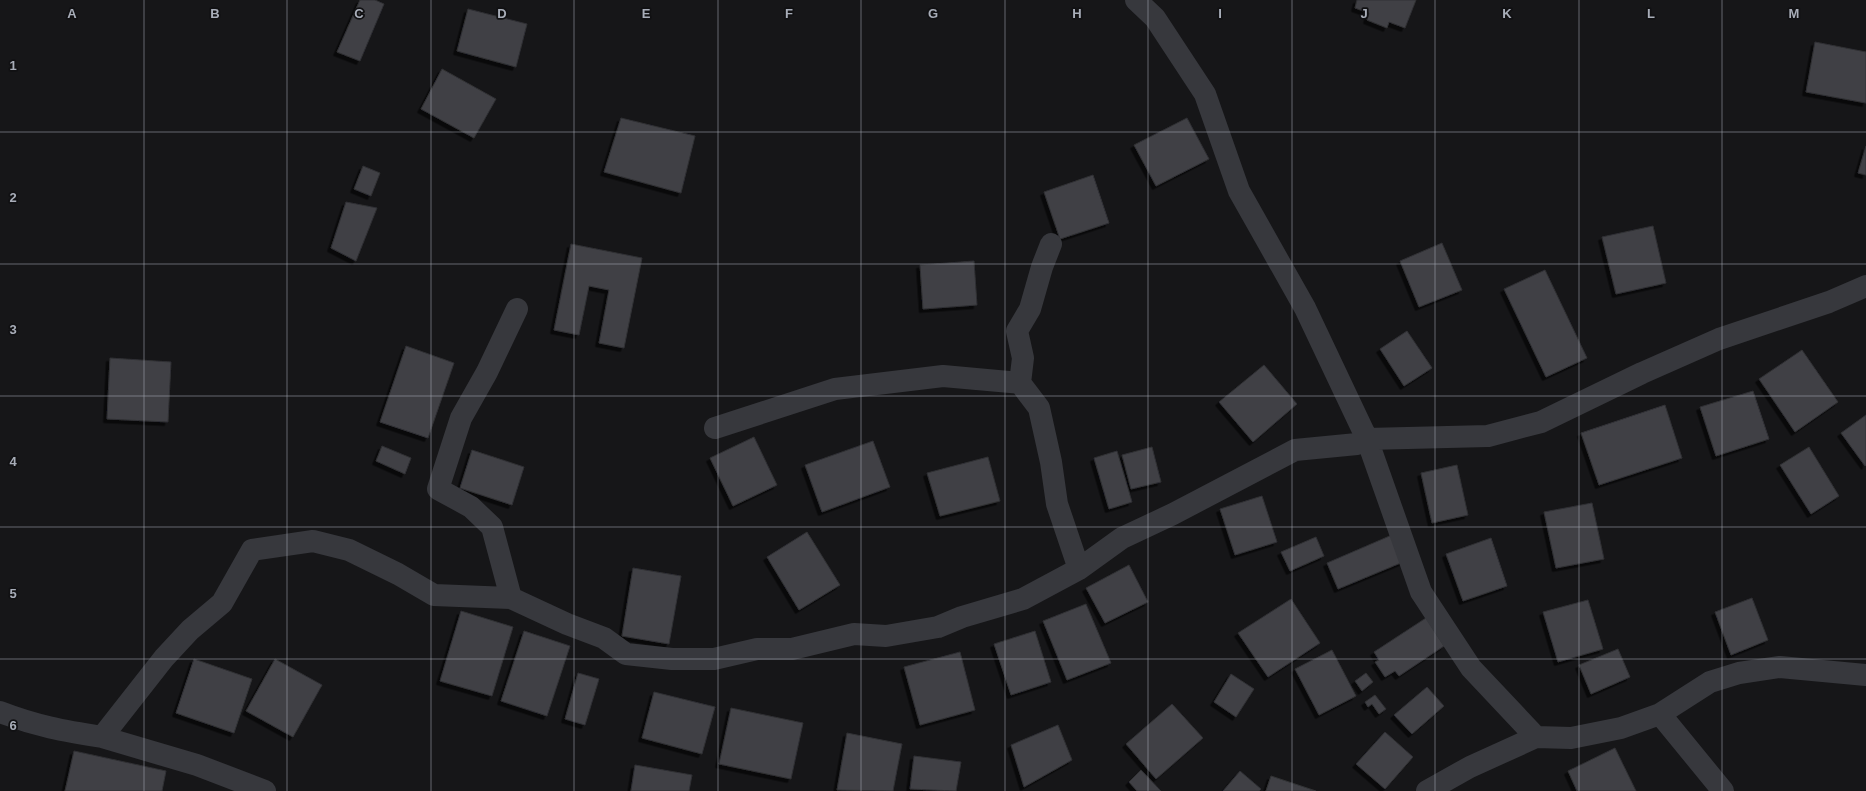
<svg xmlns="http://www.w3.org/2000/svg" width="1866" height="791" font-family="Arial,sans-serif">
<defs>
<filter id="shadow"><feDropShadow dx="-3.5" dy="3.5" stdDeviation="0" flood-color="#0009"/></filter>
</defs>
<rect width="100%" height="100%" fill="#161618"/>
<!-- building -->
<path fill="#404145" stroke="#303034" filter="url(#shadow)" d="M360,0H375L384,4L360,61L337,52Z
M1357,0H1416L1405,28L1389,22L1387,28L1367,20L1369,13L1355,8Z
M468,9L527,24L516,67L457,51Z
M1815,42L1866,52V103L1806,92Z
M442,69L496,99L474,138L421,109Z
M621,118L695,136L681,193L604,172Z
M1187,118L1209,159L1156,186L1134,145Z
M1866,146V175L1858,173Z
M363,166L380,173L371,196L354,189Z
M1093,175L1109,223L1060,239L1044,192Z
M346,202L377,208L356,261L331,248Z
M1653,226L1666,283L1616,294L1602,237Z
M1442,243L1462,290L1419,307L1400,261Z
M571,244L642,258L624,348L599,343L609,290L589,286L579,335L554,330Z
M974,261L977,305L923,309L920,265Z
M1545,270L1587,358L1546,377L1504,289Z
M1407,331L1432,368L1404,386L1380,349Z
M406,346L454,363L428,438L380,422Z
M1802,350L1838,402L1795,432L1759,379Z
M110,358L171,362L168,422L107,419Z
M1264,365L1297,404L1253,442L1219,402Z
M1753,391L1769,439L1716,456L1700,407Z
M1665,405L1682,458L1599,485L1581,433Z
M1866,415V465L1865,466L1841,433Z
M754,437L777,485L733,506L710,458Z
M873,441L890,487L822,512L805,465Z
M382,446L411,458L405,474L376,461Z
M1152,447L1161,482L1131,489L1122,455Z
M1809,447L1839,496L1811,514L1780,465Z
M472,450L524,467L512,505L460,488Z
M1117,451L1132,502L1109,509L1094,458Z
M988,457L1000,501L940,516L927,473Z
M1457,465L1468,515L1432,523L1421,473Z
M1262,496L1277,542L1235,555L1220,509Z
M1592,503L1604,559L1556,568L1544,512Z
M807,532L840,585L799,610L767,557Z
M1392,535L1403,562L1338,589L1327,563Z
M1316,537L1324,556L1290,571L1281,552Z
M1491,538L1507,586L1463,601L1446,554Z
M1129,565L1148,602L1105,623L1086,588Z
M633,568L681,576L669,644L622,636Z
M1752,598L1768,640L1731,655L1715,612Z
M1291,599L1320,643L1268,677L1238,633Z
M1588,600L1603,649L1558,662L1543,612Z
M1086,604L1111,663L1067,680L1043,621Z
M461,611L513,627L492,696L440,681Z
M1426,618L1444,646L1399,676L1395,671L1385,677L1375,662L1379,660L1374,652Z
M524,631L570,646L547,716L501,701Z
M1035,631L1051,682L1011,695L994,644Z
M1618,649L1630,677L1591,694L1579,665Z
M1332,650L1356,696L1319,715L1295,669Z
M960,652L975,710L920,725L904,667Z
M194,659L252,679L234,733L176,713Z
M275,659L322,685L293,737L246,711Z
M578,673L599,679L585,725L565,719Z
M1366,673L1373,682L1362,691L1355,681Z
M1231,674L1254,689L1236,717L1214,702Z
M1427,687L1444,706L1412,734L1394,715Z
M654,692L715,707L702,754L642,738Z
M1375,695L1386,709L1379,714L1372,704L1368,707L1365,702Z
M1172,704L1203,738L1156,779L1126,744Z
M731,708L803,723L791,779L719,764Z
M1058,725L1072,760L1024,787L1011,745Z
M1385,732L1413,757L1385,789L1356,764Z
M847,733L902,744L893,791L837,790Z
M1615,748L1636,791H1577L1568,771Z
M74,751L166,771L162,791H65Z
M914,756L961,762L956,791L910,789Z
M635,765L692,775L689,791H631Z
M1141,770L1161,791H1137L1129,782Z
M1240,771L1261,789L1259,791H1223Z
M1271,776L1316,791H1266Z"/>
<g fill="none" stroke-linecap="round" stroke-linejoin="round">
<!-- street -->
<path stroke="#37383d" stroke-width="22" d="M1136,0L1155,18L1205,94L1239,191L1305,308L1367,439L1421,592L1471,668L1536,737L1571,738L1621,728L1660,714L1723,791
M517,309L487,372L461,418L438,489L471,507L492,527L511,598L567,624L604,638L626,654L672,659H714L757,649H792L854,634L886,636L938,627L962,617L1023,599L1079,569L1122,538L1173,514L1295,450L1357,444L1367,439L1488,436L1541,422L1642,373L1719,339L1829,302L1866,286
M1020,383L1023,358L1017,331L1030,309L1042,267L1051,244
M715,428L835,389L943,376L1020,383L1039,408L1051,462L1057,504L1079,569
M0,712C36,726 64,731 102,737L164,658L190,630L222,603L252,550L313,541L349,550L398,574L434,595L511,598
M1660,714L1710,682L1739,673L1780,667L1866,675
M102,737L197,765L265,791
M1427,791L1470,767L1536,737"/>
</g>
<!-- grid -->
<path fill="none" stroke="#a8adb8" stroke-width="1" stroke-opacity="0.55" d="M144,0V791M287,0V791M431,0V791M574,0V791M718,0V791M861,0V791M1005,0V791M1148,0V791M1292,0V791M1435,0V791M1579,0V791M1722,0V791M0,132H1866M0,264H1866M0,396H1866M0,527H1866M0,659H1866"/>
<g font-size="13" text-anchor="middle" font-weight="bold" fill="#a8adb8" stroke="#111113" stroke-width="3.5" stroke-linejoin="round" paint-order="stroke">
<text x="72" y="18">A</text>
<text x="215" y="18">B</text>
<text x="359" y="18">C</text>
<text x="502" y="18">D</text>
<text x="646" y="18">E</text>
<text x="789" y="18">F</text>
<text x="933" y="18">G</text>
<text x="1077" y="18">H</text>
<text x="1220" y="18">I</text>
<text x="1364" y="18">J</text>
<text x="1507" y="18">K</text>
<text x="1651" y="18">L</text>
<text x="1794" y="18">M</text>
<text x="13" y="70">1</text>
<text x="13" y="202">2</text>
<text x="13" y="334">3</text>
<text x="13" y="466">4</text>
<text x="13" y="598">5</text>
<text x="13" y="730">6</text>
</g>
</svg>
